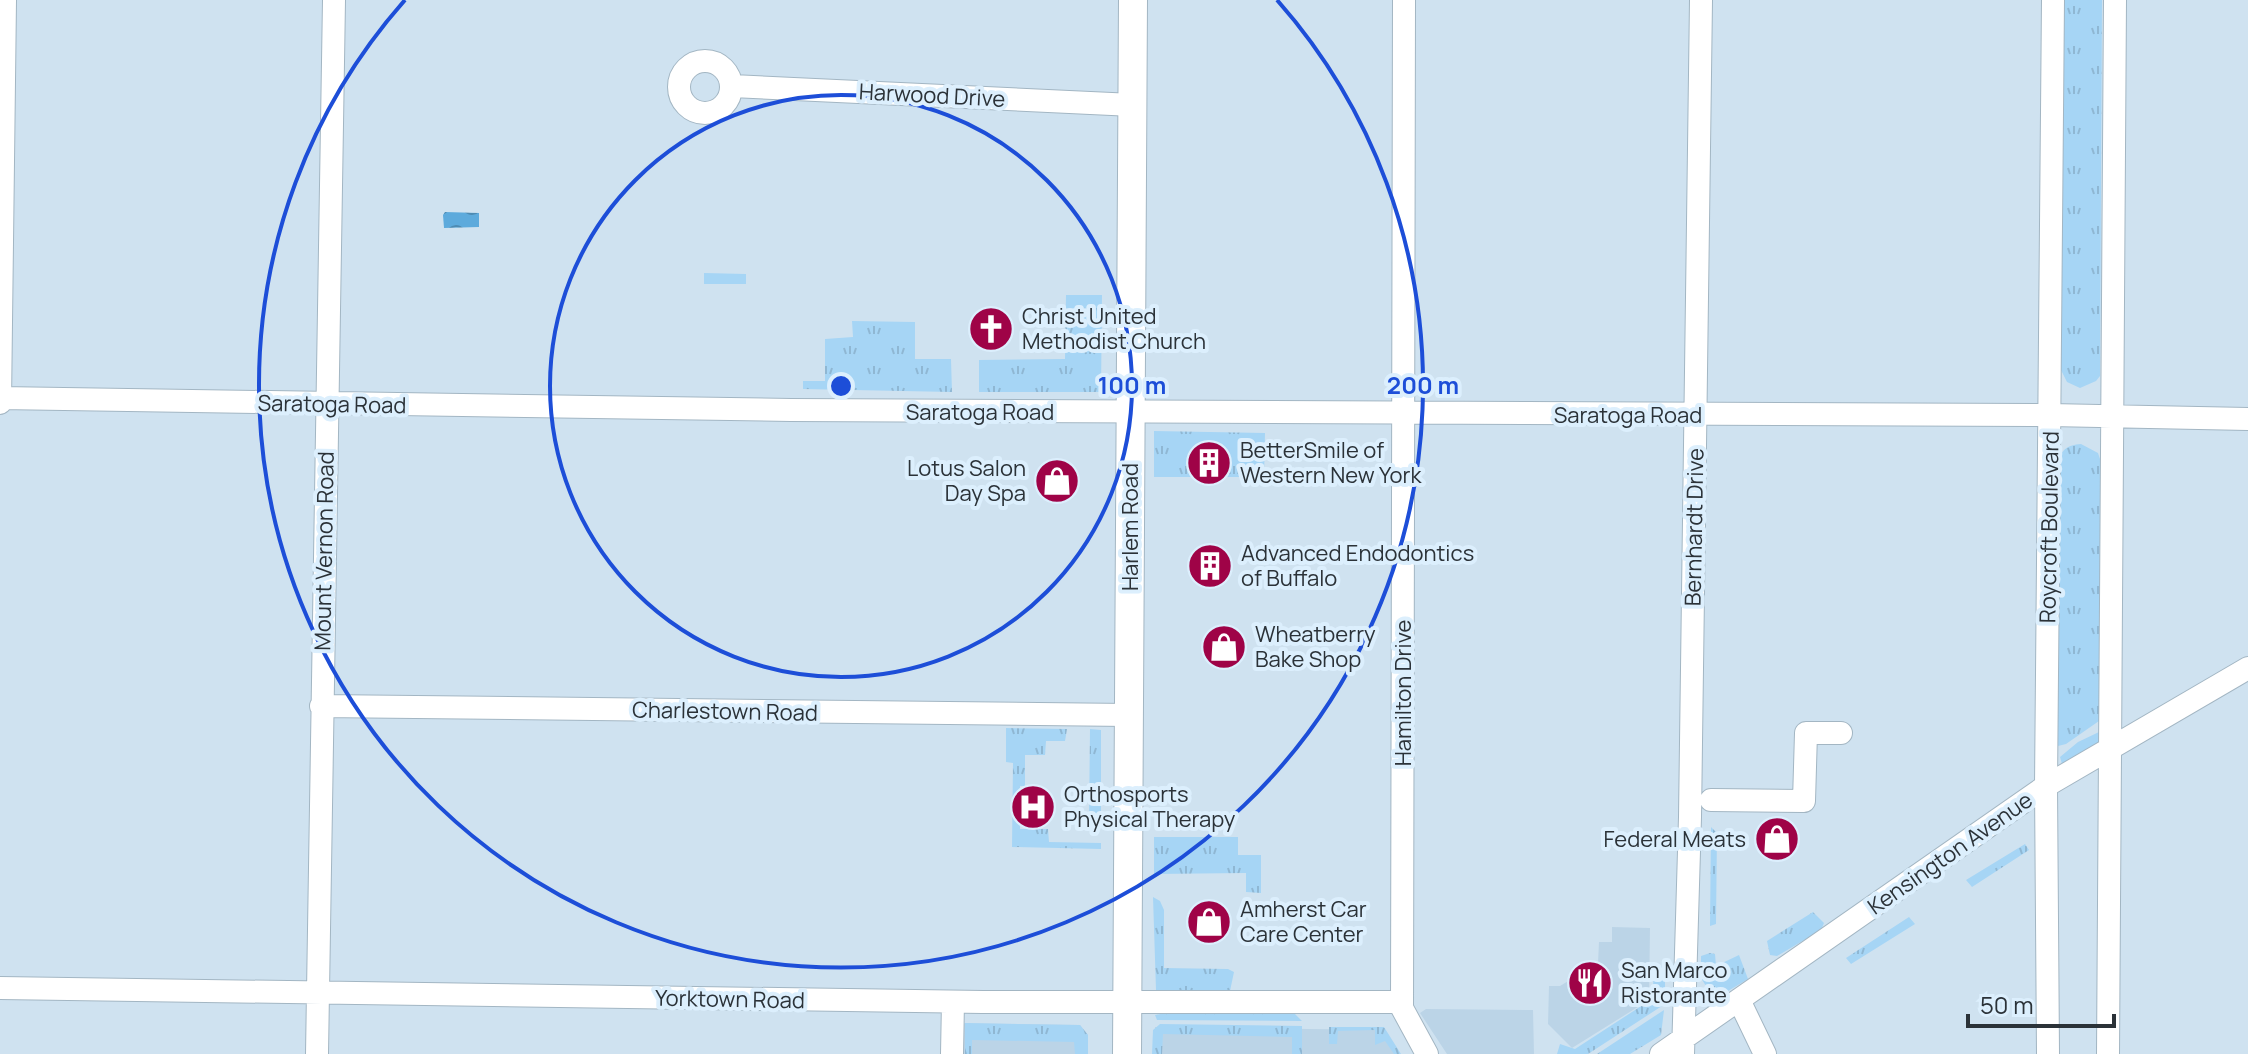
<svg xmlns="http://www.w3.org/2000/svg" width="2248" height="1054" font-family="Manrope,sans-serif">
<defs>
<pattern id="grass-tufts" width="24" height="20" patternUnits="userSpaceOnUse" patternTransform="scale(2)"><rect width="24" height="20" fill="#a6d5f5"/><path d="M3 7l-1-3M5 7V3M7 7l1-3M15 17l-1-3M17 17v-4M19 17l1-3" fill="none" stroke="#8fb7d3"/></pattern>
<pattern id="water-waves" width="16" height="10" patternUnits="userSpaceOnUse" patternTransform="scale(2)"><rect width="16" height="10" fill="#5daadc"/><path d="M0 5q4-4 8 0t8 0" fill="none" stroke="#4d8bb3"/></pattern>
</defs>
<rect width="100%" height="100%" fill="#cfe2f0"/>
<!-- built -->
<path fill="#bbd4e7" d="M1612,927L1650,928L1649,1000L1572,1048L1548,1024L1549,986H1560L1598,963L1599,942H1612Z
M1426,1009L1533,1010L1534,1054H1447L1420,1013Z
M942,1023L1080,1025L1088,1035V1054H941Z
M1155,1027L1383,1030L1398,1054H1155Z"/>
<!-- grass -->
<path fill="url(#grass-tufts)" d="M2062,0H2102L2100,376L2096,381L2080,388L2067,382L2060,368Z
M1066,295H1102L1101,392H979V360L1065,359Z
M852,321L915,322V359H951L952,392L803,389V381H825V339L853,337Z
M1154,431L1265,433L1264,477H1154Z
M2081,444L2098,453L2101,462L2099,721L2066,744L2058,746L2057,462C2063,449 2067,445 2081,444Z
M1006,728L1067,729L1065,741H1046L1045,755H1025V786H1020V829H1048L1049,842L1101,843V849L1012,847L1013,763L1006,762Z
M1090,729L1101,730V823L1089,820Z
M2099,732V742L2062,764L2060,757L2078,742Z
M1711,827L1717,833L1716,924L1710,926Z
M1154,837H1238V855H1261V893L1246,892V873L1154,874Z
M2025,844L2029,850L1972,887L1966,880Z
M1153,897L1160,901L1164,910V968L1228,969L1234,972L1230,991L1226,993L1156,990Z
M1813,912L1824,923L1821,930L1777,956L1770,955L1767,941Z
M1909,917L1915,924L1851,964L1846,958Z
M1710,953L1715,954L1716,966L1739,955L1748,979L1723,994L1709,991L1701,978V956Z
M1647,965L1665,967V1004L1588,1054H1557L1560,1044L1575,1049L1652,999L1642,990L1653,987L1654,970L1640,967Z
M1664,1010L1661,1035L1630,1054H1597Z
M1166,1013H1294L1302,1021L1157,1020L1155,1015Z
M965,1023L1080,1025L1088,1035V1054H1075L1074,1042L972,1040V1054H965Z
M1160,1024L1302,1026V1054H1292V1037L1163,1034L1162,1054H1152L1153,1030Z
M1329,1027H1384L1401,1054H1394L1385,1041L1375,1045V1030L1338,1031L1337,1044H1329Z"/>
<!-- park -->
<path fill="#a6d5f5" d="M704,273L746,274V284H704Z"/>
<!-- water -->
<path fill="url(#water-waves)" d="M445,212L479,213V227L444,228L443,215Z"/>
<g fill="none" stroke-linecap="round" stroke-linejoin="round">
<!-- minor casing -->
<g stroke="#a3b6c3" stroke-width="24">
<path id="minor" d="M1404,0L1402,1008L1427,1054
M679 87a26 26 0 1 1 52 0a26 26 0 1 1-52 0Z
M732,86L1133,105
M0,398L791,410L2050,415L2248,419
M0,403L5,0
M321,706L1129,715
M1711,800L1804,801L1806,733H1841
M0,988L983,1002H1402
M1739,1000L1765,1054
M317,1054L334,0
M952,1054L953,1002
M1661,1054L2046,786L2248,668
M1683,1054L1690,817L1701,0
M2048,1054L2046,786L2053,0
M2108,1054L2115,0"/>
</g>
<!-- major casing -->
<g stroke="#a3b6c3" stroke-width="30">
<path id="major" d="M1127,1054L1133,0"/>
</g>
<!-- minor -->
<use href="#minor" stroke="#fff" stroke-width="22"/>
<!-- major -->
<use href="#major" stroke="#fff" stroke-width="28"/>
</g>
<!-- distance rings -->
<g fill="none" stroke="#1d4ed8" stroke-width="4">
<circle cx="841" cy="386" r="291"/>
<path d="M1277 0A582 582 0 1 1 405 0"/>
</g>
<!-- icons -->
<defs>
<g id="church-disc" transform="scale(2.3)"><circle r="9.5" fill="#9f0347" stroke="#dceffd"/><path d="M-1.2-6h2.4v3.5h3.3v2.4h-3.3V6h-2.4V-.1h-3.3v-2.4h3.3Z" fill="#fff"/></g>
<g id="building-disc" transform="scale(2.3)"><circle r="9.5" fill="#9f0347" stroke="#dceffd"/><path d="M-4-6H4V6H1V3H-1V6H-4ZM-2.5-4.3h1.7v1.8h-1.7ZM.8-4.3h1.7v1.8H.8ZM-2.5-1h1.7V.8h-1.7ZM.8-1h1.7V.8H.8Z" fill="#fff"/></g>
<g id="shop-disc" transform="scale(2.3)"><circle r="9.5" fill="#9f0347" stroke="#dceffd"/><path d="M-5-2.5h2.3a2.7 3.5 0 0 1 5.4 0H5L5.5 6h-11ZM-1.5-2.5h3a1.5 2.3 0 0 0-3 0Z" fill="#fff"/></g>
<g id="hospital-disc" transform="scale(2.3)"><circle r="9.5" fill="#9f0347" stroke="#dceffd"/><path d="M-5-5h3v3.5h4V-5h3V5h-3V1.5h-4V5h-3Z" fill="#fff"/></g>
<g id="restaurant-disc" transform="scale(2.3)"><circle r="9.5" fill="#9f0347" stroke="#dceffd"/><path d="M-5-6h1v4h1v-4h1v4h1v-4h1v5L-1.5 .5V6h-2V.5L-5-1ZM5-6V6H3V1.5H1.5Q1.5-4 5-6Z" fill="#fff"/></g>
</defs>
<g fill-rule="evenodd">
<use href="#church-disc" x="991" y="329"/>
<use href="#building-disc" x="1209" y="463"/>
<use href="#shop-disc" x="1057" y="481"/>
<use href="#building-disc" x="1210" y="566"/>
<use href="#shop-disc" x="1224" y="647"/>
<use href="#hospital-disc" x="1033" y="807"/>
<use href="#shop-disc" x="1777" y="839"/>
<use href="#shop-disc" x="1209" y="922"/>
<use href="#restaurant-disc" x="1590" y="983"/>
</g>
<g text-anchor="middle" dominant-baseline="central" stroke-width="8" stroke-linejoin="round" paint-order="stroke">
<!-- street labels -->
<g font-size="22" fill="#2b3238" stroke="#dceffd">
<text transform="translate(932 95) rotate(3)">Harwood Drive</text>
<text transform="translate(332 404) rotate(1)">Saratoga Road</text>
<text x="980" y="412">Saratoga Road</text>
<text x="1628" y="415">Saratoga Road</text>
<text transform="translate(1130 527) rotate(-90)">Harlem Road</text>
<text transform="translate(1694 527) rotate(-89)">Bernhardt Drive</text>
<text transform="translate(2049 527) rotate(-89)">Roycroft Boulevard</text>
<text transform="translate(324 551) rotate(-89)">Mount Vernon Road</text>
<text transform="translate(1403 693) rotate(-90)">Hamilton Drive</text>
<text transform="translate(725 711) rotate(1)">Charlestown Road</text>
<text transform="translate(1950 853) rotate(-35)">Kensington Avenue</text>
<text transform="translate(730 999) rotate(1)">Yorktown Road</text>
</g>
<!-- poi labels -->
<g font-size="22" fill="#2b3238" stroke="#dceffd" text-anchor="start">
<text x="1022" y="316">Christ United<tspan x="1022" dy="25">Methodist Church</tspan></text>
<text x="1240" y="450">BetterSmile of<tspan x="1240" dy="25">Western New York</tspan></text>
<text x="1026" y="468" text-anchor="end">Lotus Salon<tspan x="1026" dy="25">Day Spa</tspan></text>
<text x="1241" y="553">Advanced Endodontics<tspan x="1241" dy="25">of Buffalo</tspan></text>
<text x="1255" y="634">Wheatberry<tspan x="1255" dy="25">Bake Shop</tspan></text>
<text x="1064" y="794">Orthosports<tspan x="1064" dy="25">Physical Therapy</tspan></text>
<text x="1746" y="839" text-anchor="end">Federal Meats</text>
<text x="1240" y="909">Amherst Car<tspan x="1240" dy="25">Care Center</tspan></text>
<text x="1621" y="970">San Marco<tspan x="1621" dy="25">Ristorante</tspan></text>
</g>
</g>
<circle cx="841" cy="386" r="12" fill="#1d4ed8" stroke="#dceffd" stroke-width="4"/>
<g font-size="24" text-anchor="middle" font-weight="bold" fill="#1d4ed8" stroke="#dceffd" stroke-width="8" stroke-linejoin="round" paint-order="stroke">
<text x="1132" y="394">100 m</text>
<text x="1423" y="394">200 m</text>
</g>
<!-- scale -->
<path d="M1968 1014v12h146v-12" fill="none" stroke="#2b3238" stroke-width="4"/>
<text x="1980" y="1014" font-size="24" fill="#2b3238" stroke="#dceffd" stroke-width="6" paint-order="stroke">50 m</text>
</svg>
